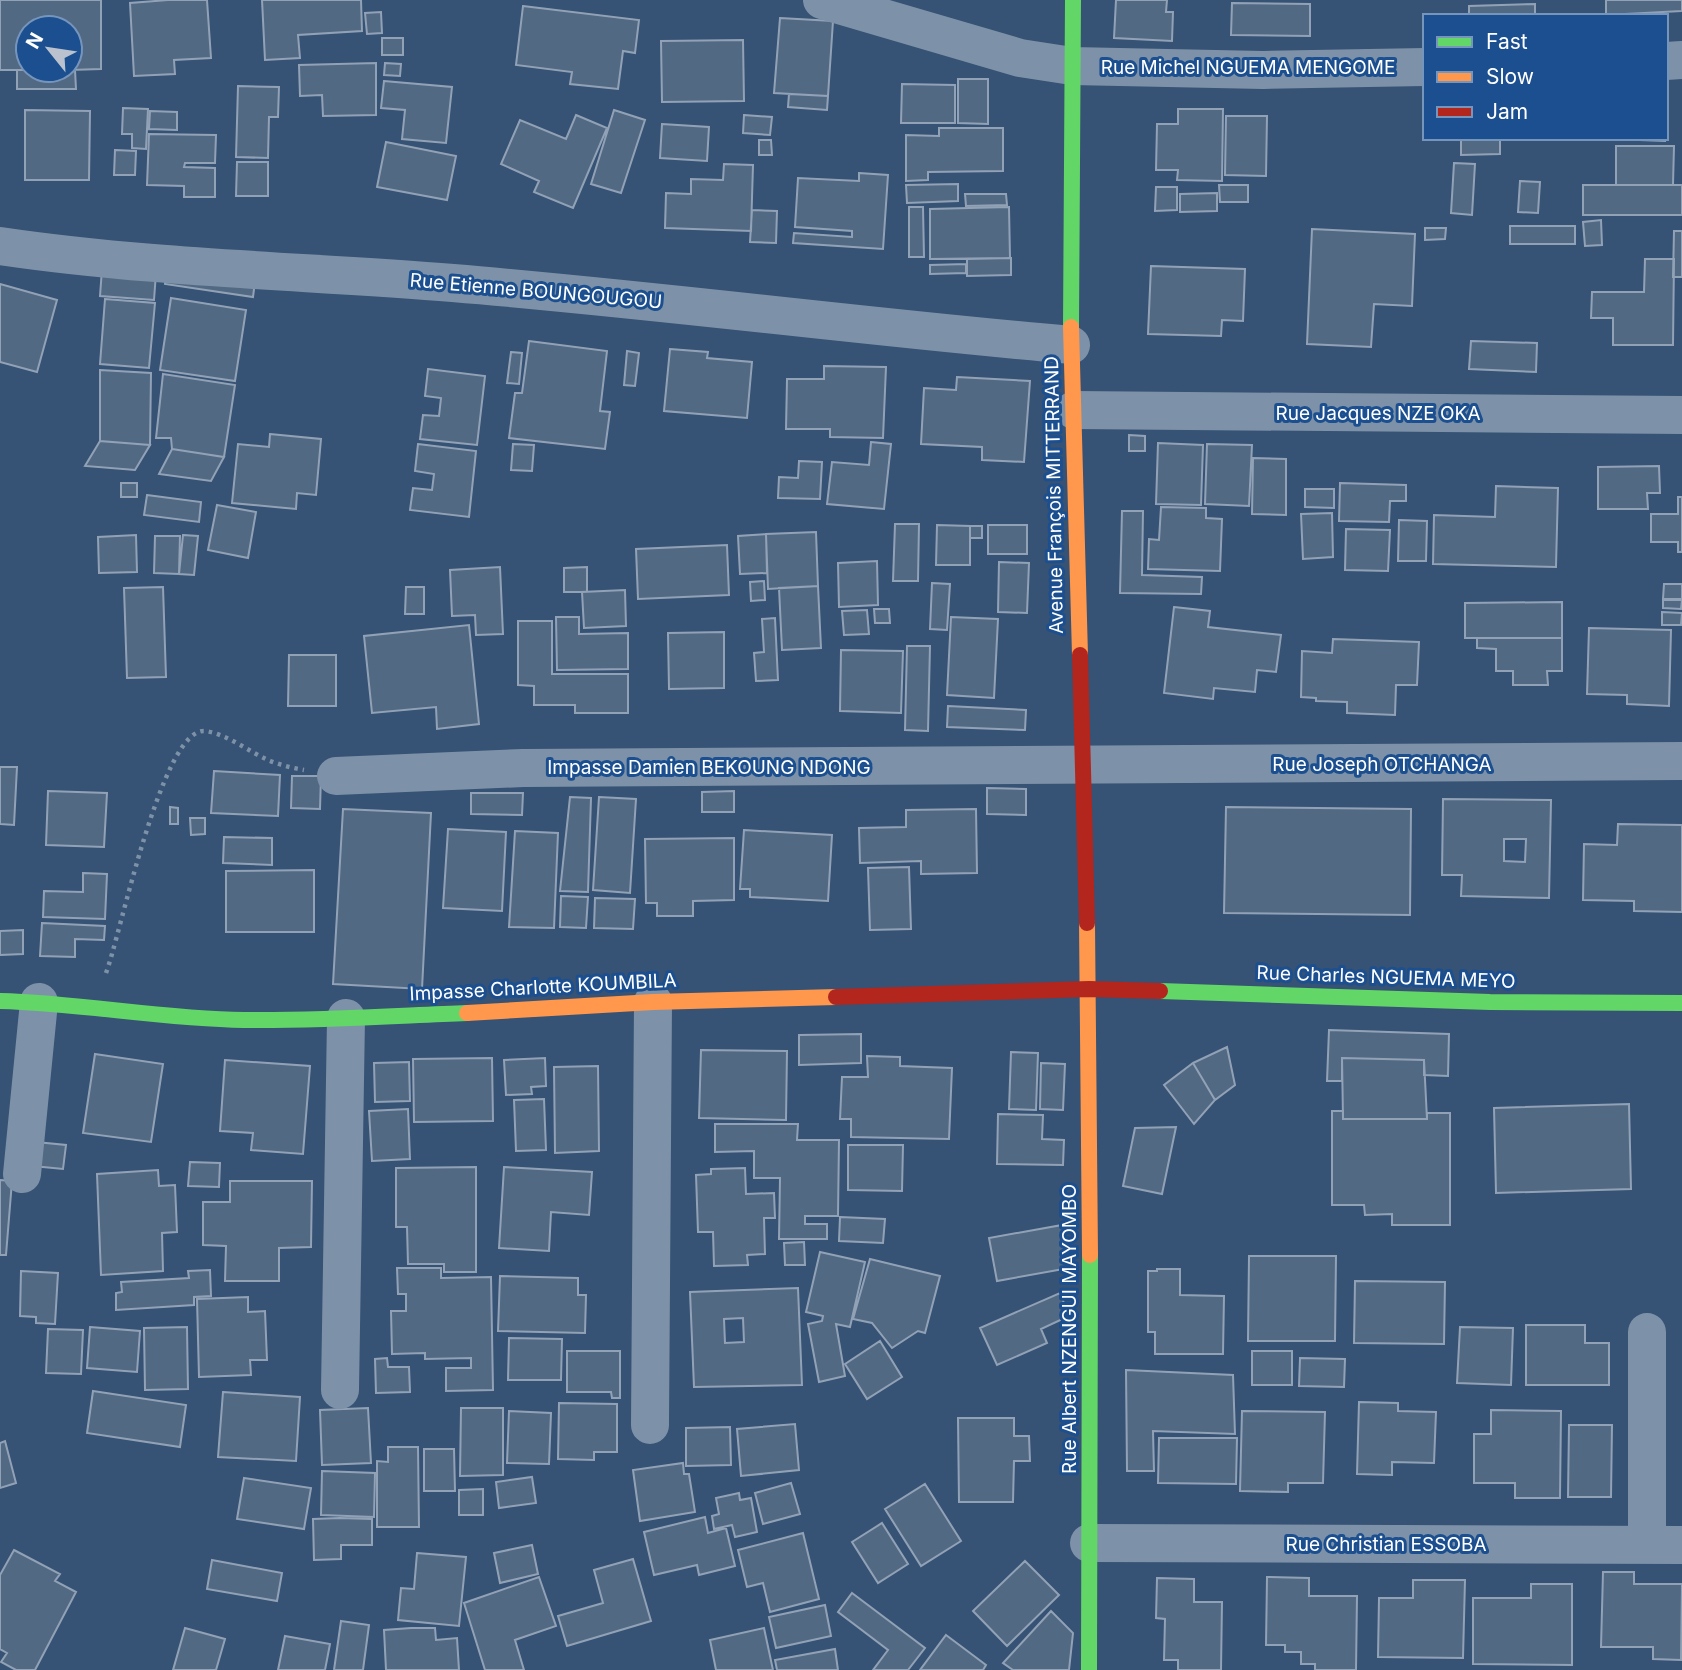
<svg xmlns="http://www.w3.org/2000/svg" width="1682" height="1670" font-family="Inter,sans-serif">
<rect width="100%" height="100%" fill="#365274"/>
<!-- building -->
<path fill="#526984" stroke="#92a2b6" stroke-width="2" fill-rule="evenodd" d="M0,0H101V69L70,70V28H28V70H38H0Z
M168,0H207L211,58L174,60L175,74L134,76L130,3Z
M262,0H361L362,31L298,35L300,58L265,60Z
M1116,0H1167L1166,12H1173L1172,41L1114,38Z
M1606,0H1682V11L1606,15Z
M1232,3L1310,4V36L1231,35Z
M1535,4V16H1469V6Z
M523,6L639,20L635,53L623,51L618,89L570,84L572,72L516,65Z
M381,12L382,33L367,34L365,13Z
M780,18L833,21L828,96L774,93Z
M382,38H403V55H382Z
M743,40L744,101L662,102L661,41Z
M376,63V115L323,116L322,95L300,96L299,65Z
M385,63L401,64L400,76L384,75Z
M17,70H75L76,89H17Z
M958,79H988V124L958,123Z
M384,81L452,87L446,143L402,139L405,110L381,108Z
M902,84L955,85V123H901Z
M238,86L279,87L278,117H269L268,158L236,157Z
M789,94L828,96L827,110L788,107Z
M123,108L148,109L146,149L132,148V134H122Z
M1178,109H1223L1222,181L1177,180L1178,170H1156L1157,124H1178Z
M25,110L90,111L89,180H25Z
M614,110L645,120L621,193L591,184Z
M150,111L177,112V130L149,129Z
M576,115L607,128L573,208L534,192L539,181L501,164L520,120L566,139Z
M744,115L772,117L770,135L743,133Z
M1226,116H1267L1266,176L1225,175Z
M662,124L709,127L707,161L660,158Z
M939,128H1003V171L928,172V180L906,181V135L939,136Z
M149,134L216,135L215,163H185L184,167L215,168V197H184V186L147,185Z
M1461,138H1500V154L1461,155Z
M1585,138H1665V141Z
M759,140H771L772,155H759Z
M386,142L456,156L447,200L377,187Z
M1616,146H1674L1673,185H1616Z
M115,150L136,151L135,175H114Z
M237,162H268V196H236Z
M1454,163L1475,164L1472,215L1451,213Z
M724,164L753,165L751,231L665,228L666,193L691,194V179L723,180Z
M859,173L888,175L883,249L793,243L794,233L852,237V231L795,227L798,178L859,181Z
M1520,181L1540,182L1538,213L1518,212Z
M958,184V201L907,203L906,185Z
M1219,185H1248V202H1220Z
M1583,185H1682V215H1583Z
M1156,187H1177V210L1155,211Z
M1217,193V211L1180,212V194Z
M965,194H1006L1007,205L966,206Z
M909,207H923L924,257H909Z
M1009,207L1010,258L930,259V209Z
M752,210L777,211L776,243L750,242Z
M1601,220L1602,245L1585,246L1583,222Z
M1510,226H1575V244H1510Z
M1425,228H1446L1445,239L1425,240Z
M1312,229L1415,234L1412,306L1374,304L1371,347L1307,344Z
M1674,231H1682V277H1673Z
M1011,258V275L967,276V259Z
M1645,259H1674L1673,345H1613V318H1591L1592,292H1644Z
M966,264V273L930,274V265Z
M167,266L256,274L253,297L165,284Z
M1151,266L1245,269L1243,321L1222,320L1221,336L1148,334Z
M102,269L156,273L154,300L100,296Z
M0,284L57,300L37,372L0,362Z
M171,298L246,310L235,381L160,370Z
M105,299L155,303L149,368L100,364Z
M529,341L607,351L600,411L610,412L605,449L509,438L515,393H522Z
M1471,341L1537,343L1536,372L1469,369Z
M670,349L708,352L707,358L752,362L747,418L664,411Z
M627,351L639,353L635,386L624,385Z
M511,352L522,353L519,384L507,383Z
M824,366L886,367L883,438L830,437V429H786L787,379H824Z
M428,369L485,376L477,445L420,439L423,415L439,416L441,398L425,396Z
M100,370L151,373L150,445L100,441Z
M163,374L235,385L224,457L172,449L171,438H156Z
M957,377L1030,381L1024,462L982,460V447L921,444L924,388L956,390Z
M270,434L321,439L316,495L297,493L296,509L232,503L238,444L269,447Z
M1129,435L1145,436V451H1129Z
M100,441L150,445L135,470L85,466Z
M871,442L891,444L884,509L827,504L832,462L869,465Z
M1158,443L1203,445L1201,505L1156,504Z
M418,444L476,451L469,517L410,510L413,488L432,490L434,474L415,471Z
M513,444L534,445L532,471L511,470Z
M1207,444L1252,445L1249,506L1205,504Z
M172,449L224,457L211,481L159,474Z
M1253,458L1286,459V515L1252,514Z
M799,461L822,462L820,499L778,498L779,477L798,478Z
M1659,466L1660,493H1647L1648,509H1598V467Z
M121,483H137V497H121Z
M1340,483L1406,485V501H1390L1389,522L1339,521Z
M1496,486L1558,488L1556,567L1433,564L1434,515L1495,517Z
M1305,489H1334V508L1305,507Z
M147,495L201,502L199,522L144,515Z
M1678,497H1682V552H1678V542H1651V514H1678Z
M217,505L256,512L248,558L208,550Z
M1161,507L1206,508V518L1222,519L1220,571L1148,569L1149,539L1159,540Z
M1122,511H1143L1142,575L1202,577L1201,594L1120,593Z
M1332,513L1333,557L1303,559L1301,514Z
M1399,520L1427,521L1426,561H1398Z
M895,524H919L918,581H893Z
M937,525L970,526V565H936Z
M988,525H1027V554H988Z
M970,526H982V538H970Z
M1346,529L1390,530L1388,571L1345,570Z
M816,532L818,586L768,589L766,534Z
M766,534L767,573L740,574L738,536Z
M136,535L137,572L99,573L98,537Z
M183,535L198,536L194,575L179,574Z
M155,536H180L179,574L154,573Z
M727,545L729,595L638,599L636,549Z
M877,561L878,605L839,607L838,563Z
M999,562L1029,563L1027,613L998,612Z
M500,567L503,634L476,635L475,615L452,616L450,570Z
M587,567V592H564V568Z
M764,581L765,600L751,601L750,582Z
M932,583L950,584L947,630L930,629Z
M1664,584H1682V599H1663Z
M818,586L821,648L782,650L779,588Z
M163,587L166,677L127,678L124,588Z
M406,587H424V614H405Z
M625,590L626,626L584,628L582,592Z
M1663,600H1682L1681,609L1663,608Z
M1562,602V638H1465V603Z
M1174,607L1210,611L1208,627L1281,635L1276,672L1257,670L1255,692L1214,688L1213,699L1164,693Z
M874,609H889L890,623H875Z
M867,610L869,634L844,635L842,611Z
M1662,612L1682,613L1681,625H1662Z
M556,617H579V634L628,633V669L557,670Z
M951,617L998,619L994,698L947,695Z
M775,618L778,680L756,681L754,653L764,652L762,619Z
M518,621H552V674H628V713H575V705H534V686L518,685Z
M469,625L479,724L437,729L436,707L372,713L364,636Z
M1589,628L1671,630L1669,706L1627,704V695L1587,694Z
M724,632V688L669,689L668,633Z
M1477,638H1562V671H1547L1548,685H1513V671H1496V649L1477,648Z
M1333,639L1419,642L1417,685H1396L1395,715L1347,713V702L1316,701V698L1301,697L1302,651L1332,653Z
M907,646H930L928,731L905,730Z
M841,650L903,651L901,713L840,711Z
M289,655H336V706H288Z
M948,706L1026,710L1025,730L947,727Z
M0,767H17L14,825L0,824Z
M214,771L280,775L278,816L211,813Z
M292,776H321L320,809L291,808Z
M987,788L1026,789V815L987,814Z
M48,791L107,793L104,847L46,845Z
M734,791V812H702V792Z
M471,793H523L522,815L471,814Z
M570,797L591,798L588,892L560,891Z
M599,797L636,799L630,893L593,890Z
M1443,799L1551,800L1549,898L1461,896L1462,875H1442ZM1504,839H1526L1525,862L1504,861Z
M170,807L178,808V824H170Z
M1226,807L1411,809L1410,915L1224,913Z
M343,809L431,813L422,989L333,984Z
M976,809L977,873L921,874V861L860,863L859,828L906,827V810Z
M190,818H205V834L191,835Z
M1618,824L1682,825V912L1634,911V901L1583,900L1584,844L1617,845Z
M448,829L506,832L502,911L443,908Z
M744,830L832,835L828,901L750,897V889H740Z
M515,831L558,833L554,928L509,927Z
M224,837L272,838V865L223,863Z
M734,838V900L693,901V916H657V903H646L645,839Z
M909,867L911,929L870,930L868,868Z
M314,870V932H226V871Z
M83,873L107,874L105,919L43,917L44,891L83,892Z
M561,896L588,897L586,928L560,927Z
M595,898L635,899L633,929L594,928Z
M42,923L105,926L104,940L75,939V957L40,956Z
M23,930V954L0,955V931Z
M1329,1030L1449,1034L1448,1076L1424,1075V1060L1342,1058V1081H1327Z
M861,1034V1063L799,1065V1035Z
M1227,1047L1235,1085L1215,1100L1193,1063Z
M701,1050L787,1051L786,1120L699,1118Z
M1011,1052L1038,1053L1036,1110L1009,1109Z
M95,1054L163,1064L151,1142L83,1133Z
M867,1056L900,1057V1066L952,1068L949,1139L851,1137V1119H840L842,1077H868Z
M492,1058L493,1121L414,1122L413,1059Z
M545,1058L546,1086L531,1087L532,1094L506,1095L504,1060Z
M1342,1058L1424,1060L1427,1119H1343Z
M225,1060L310,1066L303,1154L251,1150L253,1133L220,1131Z
M409,1062L410,1101L375,1102L374,1063Z
M1041,1063L1065,1064L1063,1110L1040,1109Z
M1193,1063L1215,1100L1194,1124L1164,1085Z
M598,1066L599,1151L555,1153L554,1067Z
M544,1099L546,1150L516,1151L514,1100Z
M1629,1104L1631,1189L1496,1193L1494,1108Z
M408,1109L410,1159L372,1161L369,1111Z
M1332,1111H1343V1119H1427V1113H1450V1225H1392V1214L1365,1215L1364,1205H1332Z
M998,1114L1043,1115L1042,1139L1064,1140L1063,1165L997,1164Z
M715,1124H798L797,1140H839L838,1216H805V1224H827V1239H779L780,1178H754V1151L715,1152Z
M1176,1127L1162,1194L1123,1186L1135,1128Z
M36,1142L66,1145L63,1169L33,1166Z
M848,1145H903L902,1191L848,1190Z
M190,1162L220,1163L219,1187L188,1186Z
M476,1167V1272H444V1264H408L407,1227H396V1168Z
M504,1167L592,1172L589,1215L551,1212L549,1251L499,1248Z
M745,1168L746,1194L774,1193L775,1218H764L765,1254L747,1255L748,1265L714,1266L713,1232H698L696,1175L711,1174V1169Z
M158,1170L159,1186L175,1185L177,1232L162,1233L163,1271L101,1275L97,1174Z
M0,1180L12,1181L6,1255H0Z
M230,1181H312L311,1247L279,1248V1281H225L226,1246L203,1245V1202H230Z
M840,1217L885,1219L883,1243L839,1241Z
M1062,1225L1069,1268L997,1281L989,1238Z
M804,1242L805,1265H785L784,1243Z
M820,1252L865,1262L850,1327L836,1324L845,1376L819,1382L808,1324L822,1321L823,1316L806,1312Z
M1249,1256H1336L1335,1341H1248Z
M870,1259L940,1276L925,1333L918,1331L892,1348L872,1323L853,1319Z
M397,1268H441V1278L491,1277L493,1390L446,1391V1368H471V1358L425,1359V1353L392,1354L391,1311H406V1294H398Z
M1157,1269H1180V1295L1224,1296L1223,1354H1155V1332H1148V1271H1157Z
M210,1270L211,1296L194,1297V1305L116,1310V1293L122,1292L121,1282L189,1278L188,1271Z
M21,1271L58,1273L55,1324L36,1323V1317L20,1316Z
M500,1276L578,1278V1295H586L585,1333L498,1331Z
M1355,1281L1445,1282L1444,1344L1354,1343Z
M798,1288L802,1385L694,1387L690,1292ZM743,1318L744,1342L725,1343L724,1319Z
M1060,1293L1069,1316L1041,1329L1047,1343L997,1365L980,1328Z
M248,1297V1312L265,1311L267,1360H250L251,1375L199,1377L197,1299Z
M1526,1325H1585V1343H1609V1385H1526Z
M90,1327L140,1331L137,1372L87,1368Z
M187,1327L188,1389L145,1390L144,1328Z
M1460,1327L1513,1328L1511,1385L1457,1383Z
M48,1329L83,1330L81,1374L46,1373Z
M509,1338L562,1339L561,1380H508Z
M880,1341L902,1377L867,1399L845,1364Z
M567,1351H620V1398H612L611,1392H567Z
M1252,1351H1292V1385H1252Z
M387,1358L388,1367H409L410,1392L376,1393L375,1359Z
M1300,1358L1345,1359L1344,1387L1299,1386Z
M1126,1370L1233,1375L1235,1434L1153,1431L1154,1471H1127Z
M93,1391L186,1405L180,1447L87,1433Z
M223,1392L300,1397L296,1461L218,1457Z
M1359,1402L1398,1403V1411L1436,1412L1434,1463L1392,1462V1475L1357,1474Z
M559,1403L617,1404V1452H594V1460L558,1459Z
M368,1408L371,1463L322,1465L320,1410Z
M461,1408H503V1475L460,1476Z
M1491,1410L1561,1411L1560,1498H1515V1483H1474V1434H1491Z
M509,1411L551,1413L549,1464L507,1463Z
M1242,1411L1325,1412L1323,1483H1288V1492L1240,1491Z
M958,1418H1014V1436H1029L1030,1461H1014L1013,1502H959Z
M795,1424L799,1470L741,1476L737,1429Z
M1569,1425H1612L1611,1497H1568Z
M730,1427L731,1465L686,1466V1428Z
M1159,1438H1237L1236,1484L1158,1483Z
M5,1441L16,1483L0,1488V1443Z
M388,1447H418L419,1527H377V1461L388,1462Z
M424,1449H454L455,1491H424Z
M683,1463L684,1474H689L695,1512L640,1521L633,1470Z
M322,1471L375,1473L374,1517L321,1515Z
M532,1477L536,1503L499,1508L496,1482Z
M244,1478L311,1488L304,1529L237,1519Z
M791,1483L800,1514L763,1524L755,1493Z
M925,1484L961,1541L921,1566L885,1509Z
M483,1489V1515H459V1490Z
M739,1493L740,1500L751,1498L757,1532L735,1537L732,1525L714,1529L712,1516L719,1514L716,1498Z
M705,1517L708,1533L726,1528L735,1566L699,1575L697,1565L654,1575L644,1532Z
M340,1518L372,1519V1545H341V1559L314,1560L313,1519Z
M882,1523L908,1564L878,1583L852,1542Z
M803,1533L819,1599L770,1612L763,1583L747,1587L738,1550Z
M532,1545L538,1574L500,1583L494,1553Z
M14,1550L60,1574L55,1581L76,1592L35,1670H16L1,1662L7,1653L0,1649V1575Z
M417,1553L466,1557L459,1626L398,1620L401,1588L414,1589Z
M633,1559L651,1621L567,1646L558,1616L603,1603L594,1570Z
M212,1560L282,1573L277,1601L207,1589Z
M1025,1561L1059,1595L1007,1646L973,1611Z
M1603,1572H1634V1584H1682L1681,1660L1653,1659V1647H1601Z
M539,1577L556,1626L515,1640L524,1670H485L464,1603Z
M1267,1577L1309,1578V1596H1357L1356,1670H1315V1664H1301V1652H1285V1645H1266Z
M1157,1578L1194,1579V1602H1222L1221,1670H1178V1660H1164L1165,1619L1156,1618Z
M1413,1580H1465L1463,1658L1378,1657L1379,1598H1413Z
M1531,1584H1572V1665L1473,1664V1598H1531Z
M852,1593L925,1648L908,1670H873L888,1650L838,1612Z
M825,1605L831,1636L776,1648L769,1617Z
M1051,1611L1073,1633L1069,1670H1013L1003,1663Z
M341,1621L369,1625L363,1670H334Z
M185,1628L225,1639L216,1670H173Z
M411,1628H435L436,1640L457,1638L459,1670H386L384,1630Z
M764,1628L773,1670H716L710,1640Z
M946,1635L986,1665L983,1670H920Z
M285,1636L330,1644L325,1670H278Z
M835,1649L838,1670H777L775,1660Z"/>
<g fill="none" stroke-linecap="round" stroke-linejoin="round">
<!-- path -->
<path stroke="#7d92a8" stroke-width="4.5" stroke-dasharray="3.5 5" stroke-linecap="butt" d="M106,973C120,937 162,727 205,731C227,734 248,751 268,760C280,765 292,768 304,770"/>
<!-- street -->
<path stroke="#7d92a8" stroke-width="38" d="M822,0L1020,58L1072,66L1263,70L1425,67
M1666,61L1682,60
M0,246C149,268 302,271 453,283C659,300 865,327 1071,345
M1074,410L1682,415
M336,776L523,768L1682,761
M22,1174L39,1002
M340,1390L346,1018
M650,1425L653,1002
M1089,1543L1682,1545
M1647,1545V1332"/>
<!-- fast -->
<path stroke="#63d668" stroke-width="16" d="M1071,327L1073,0
M1160,991L1490,1002L1682,1003
M0,1001C81,1003 162,1019 244,1020C318,1021 392,1016 467,1013
M1089,1670L1090,1255"/>
<!-- slow -->
<path stroke="#ff974d" stroke-width="16" d="M1071,327L1080,655
M1087,923L1090,1255
M467,1013L653,1002L836,997"/>
<!-- jam -->
<path stroke="#b3261e" stroke-width="16" d="M1080,655L1087,923
M836,997L1089,989L1160,991"/>
</g>
<g text-anchor="middle" dominant-baseline="central" stroke-width="6" stroke-linejoin="round" paint-order="stroke">
<!-- street labels -->
<g font-size="19" fill="#fff" stroke="#1b4f8f">
<text x="1248" y="67">Rue Michel NGUEMA MENGOME</text>
<text transform="translate(536 291) rotate(5)">Rue Etienne BOUNGOUGOU</text>
<text x="1378" y="413">Rue Jacques NZE OKA</text>
<text transform="translate(1054 495) rotate(-91)">Avenue François MITTERRAND</text>
<text x="1382" y="764">Rue Joseph OTCHANGA</text>
<text x="709" y="767">Impasse Damien BEKOUNG NDONG</text>
<text transform="translate(1386 977) rotate(2)">Rue Charles NGUEMA MEYO</text>
<text transform="translate(543 987) rotate(-3)">Impasse Charlotte KOUMBILA</text>
<text transform="translate(1069 1329) rotate(-90)">Rue Albert NZENGUI MAYOMBO</text>
<text x="1386" y="1544">Rue Christian ESSOBA</text>
</g>
</g>
<!-- legend -->
<rect x="1423" y="14" width="245" height="126" fill="#1b4f8f" stroke="#7695bc" stroke-width="2"/>
<rect x="1437" y="37" width="35" height="10" fill="#63d668" stroke="#7695bc" stroke-width="2"/>
<text x="1486" y="49" font-size="21" fill="#ffffff">Fast</text>
<rect x="1437" y="72" width="35" height="10" fill="#ff974d" stroke="#7695bc" stroke-width="2"/>
<text x="1486" y="84" font-size="21" fill="#ffffff">Slow</text>
<rect x="1437" y="107" width="35" height="10" fill="#b3261e" stroke="#7695bc" stroke-width="2"/>
<text x="1486" y="119" font-size="21" fill="#ffffff">Jam</text>
<!-- north arrow -->
<g transform="translate(49 49) rotate(300)"><circle r="33" fill="#1b4f8f" stroke="#7695bc" stroke-width="2"/>
<path d="M0-5L12 26L0 18L-12 26Z" fill="#b9c2ce"/>
<text y="-10" font-size="19" font-weight="bold" text-anchor="middle" fill="#ffffff">N</text>
</g>
</svg>
